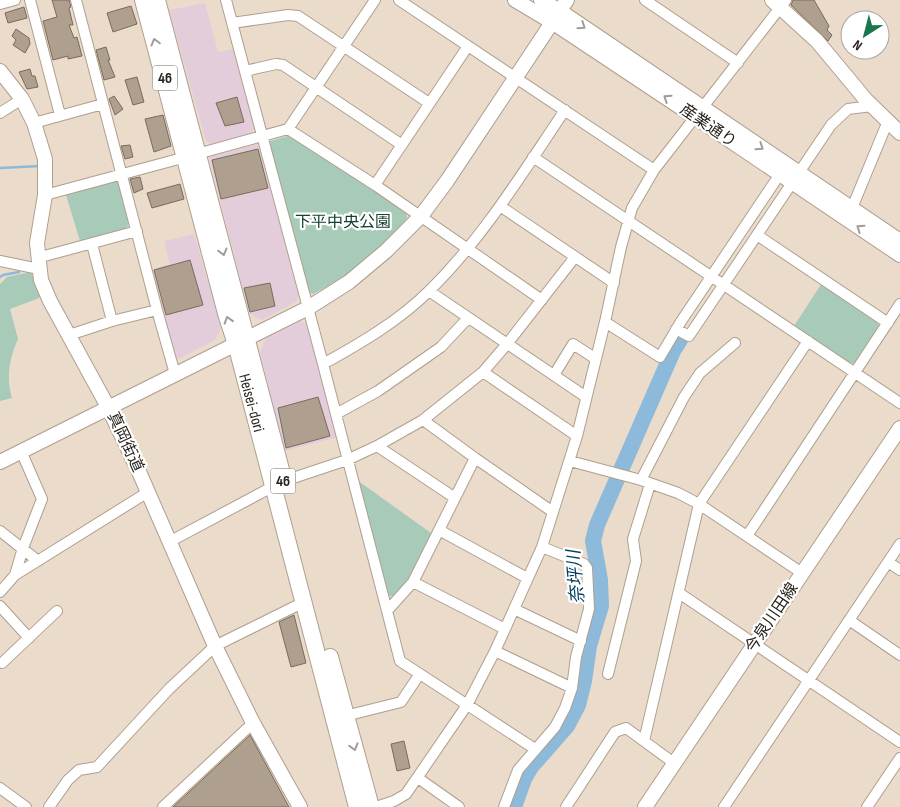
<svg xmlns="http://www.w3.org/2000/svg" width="900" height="807" font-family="'Sofia Sans Condensed','Noto Sans JP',sans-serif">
<rect width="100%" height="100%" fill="#ebdbca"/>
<!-- commercial -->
<path fill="#e3cdda" d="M205,3L218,52L233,49L255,128L251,133L211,144L206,141L169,10Z
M258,144L299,296L296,302L262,320L249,313L209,157Z
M194,234L221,328L215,340L179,359L174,356L150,270L170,264L164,241Z
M301,321L307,324L338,437L285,451L260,352L266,338Z"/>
<!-- green -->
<path fill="#a7cab9" d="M291,135L406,211L407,218L381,249L343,278L313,294L306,290L267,142Z
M118,180L130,222L126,229L80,241L66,195Z
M31,272L40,294L39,298L10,309L18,339C9,359 6,378 12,398L0,401V284L7,277Z
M822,283L878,321L879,327L856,363H849L794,326Z
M357,480L431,533L409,580L393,597L387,595Z"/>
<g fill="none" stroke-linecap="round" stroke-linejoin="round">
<!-- stream -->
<path stroke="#8dbada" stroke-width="2.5" d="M0,168L40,166
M0,277L3,275L19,272"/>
<!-- river -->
<path stroke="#8dbada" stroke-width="16" d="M514,807L524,779L531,767L567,726L578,705L584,681L589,646L601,606L600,580L593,541L597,525L673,351L680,340"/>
</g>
<!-- building -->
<path fill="#ae9f8f" stroke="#796b5b" d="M52,0H69L71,7L69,8L73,25H69L74,38L77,37L82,56L68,59V56L53,60L43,21L57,17Z
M793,0H814L829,26L827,30L832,35L828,41L791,5Z
M131,6L137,24L113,32L107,13Z
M24,7L27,18L8,23L5,13Z
M16,29L29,38L30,44L25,53L13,45L16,40L12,36Z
M106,47L110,60H108L115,77L104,80L96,50Z
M30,69L32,76H35L38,87L27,89L19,72Z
M137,77L144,102L133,105L125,80Z
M114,96L123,109L115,115L109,99Z
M237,97L244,122L225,126L216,103Z
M163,115L171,146L154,152L145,119Z
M130,145L133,157L125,159L121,146Z
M258,149L268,188L221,199L212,160Z
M140,177L143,189L134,193L130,179Z
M180,184L184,199L152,208L147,193Z
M190,260L203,305L166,315L154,270Z
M270,283L275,306L250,312L244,288Z
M318,397L330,436L286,448L278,408Z
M294,615L306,663L291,667L279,622Z
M250,735L289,807H173Z
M404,741L410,768L397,771L391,744Z"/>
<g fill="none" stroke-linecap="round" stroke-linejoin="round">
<!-- street casing -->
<g stroke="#ae9f8f" stroke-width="12">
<path id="street" d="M30,0L60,115
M76,0L157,310L175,374
M226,0L323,364L400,661L535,749
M399,0L654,170
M645,0L738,63
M0,4L15,0
M232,23L288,15L298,16L429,103
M245,71L276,64L283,65L402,145
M0,113L22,99
M34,123L103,104
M288,129L375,185L542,300
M197,154L288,129L375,0
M533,157L900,403
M375,185L468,46
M45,195L186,157
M500,206L614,283
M852,208L888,121
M757,235L888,323
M92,244L112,321
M37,258L137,231
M0,261L39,269
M429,291L586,397
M605,322L660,357L680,323L780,174
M676,329L689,336L831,125L848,109L872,106
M69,335L112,321L157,310
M323,364C361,343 399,321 430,290C483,238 523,172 565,110
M483,372L577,436
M554,375L573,344L596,359
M336,414L378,391L441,347L468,318
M423,420L475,458L553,512
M377,446L455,498
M570,461L641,480L678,493L699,504L802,573
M641,480L684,397L700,373L735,343
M284,481L347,460L377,446L423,420L483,372L507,344L575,257
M439,530L527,578
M0,531L38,561
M747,536L900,304
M169,542L274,486
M888,562L900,570
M15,575L148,492
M413,582L505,629
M0,592L15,575L23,548L42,499L21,451
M679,593L900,742
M0,606L29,638
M514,609L581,641
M387,611L413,582L475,458
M849,620L900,655
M495,651L572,688
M2,663L57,611
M608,674L636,561L633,539L650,484
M345,716L401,702L419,675
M644,741L699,504L808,341
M418,778L459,807
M0,788L26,807
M49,807L68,780L79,770L97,767L169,689L215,646L304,602
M163,807L253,723
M376,807L394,801L406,794L467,705L495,651L542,547L577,436L605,322L621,247L632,208L654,170L786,0
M504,807L518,770L555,727L565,708L572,688L576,657L589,609L587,568L584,564L542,547
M566,807L615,732L626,728L674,763
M724,807L900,544
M867,807L900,758"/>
</g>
<!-- secondary casing -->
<g stroke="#ae9f8f" stroke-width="16">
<path id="secondary" d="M515,0L552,22L695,117L900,255
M541,0L560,11L900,241
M772,0L817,41L866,100L900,133
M0,71L22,99L34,123L45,159V195L37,243L41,280L50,301L108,407L140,474L215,646L253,723L300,807
M0,462L308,308L349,282L386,251L421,216L447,181L567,0
M645,807L900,428"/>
</g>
<!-- primary casing -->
<g stroke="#ae9f8f" stroke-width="18">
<path id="primary" d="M143,0L227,317L236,344L357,807
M157,0L284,481
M330,657L371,807"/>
</g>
<!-- street -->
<use href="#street" stroke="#fff" stroke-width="10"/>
<!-- secondary -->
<use href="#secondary" stroke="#fff" stroke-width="14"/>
<!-- primary -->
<use href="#primary" stroke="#fff" stroke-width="16"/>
</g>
<!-- one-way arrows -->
<defs><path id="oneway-chevron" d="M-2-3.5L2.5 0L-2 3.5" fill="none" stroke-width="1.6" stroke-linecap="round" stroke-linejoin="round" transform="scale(1.25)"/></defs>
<g stroke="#9f9c99">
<use href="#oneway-chevron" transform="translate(582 26) rotate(34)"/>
<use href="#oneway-chevron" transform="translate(155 42) rotate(-105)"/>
<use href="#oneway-chevron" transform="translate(667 98) rotate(-146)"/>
<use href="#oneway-chevron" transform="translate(760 147) rotate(34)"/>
<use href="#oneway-chevron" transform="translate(860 228) rotate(-146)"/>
<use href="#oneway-chevron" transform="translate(223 252) rotate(75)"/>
<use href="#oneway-chevron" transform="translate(228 320) rotate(-107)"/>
<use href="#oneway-chevron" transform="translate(354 747) rotate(74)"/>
</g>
<g text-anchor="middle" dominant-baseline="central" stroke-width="4.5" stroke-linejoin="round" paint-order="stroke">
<!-- shield labels -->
<g fill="#fff" stroke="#696561" stroke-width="1">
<rect x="152.5" y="65.5" width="25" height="25" rx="4"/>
<rect x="270.5" y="468.5" width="25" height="25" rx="4"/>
</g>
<g font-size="15" font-weight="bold" fill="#29231d">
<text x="165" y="78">46</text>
<text x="283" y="481">46</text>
</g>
<!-- street labels -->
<g font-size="16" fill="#29231d" stroke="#fff">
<text transform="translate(708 126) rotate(34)">産業通り</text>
<text transform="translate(251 403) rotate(75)">Heisei-dori</text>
<text transform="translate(125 442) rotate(65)">真岡街道</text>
<text transform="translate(772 618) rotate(-56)">今泉川田線</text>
</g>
<!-- park labels -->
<g font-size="16" fill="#15412f" stroke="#fff">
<text x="343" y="222">下平中央公園</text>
</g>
<!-- water labels -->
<g font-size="18" font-style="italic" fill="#033e5d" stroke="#fff">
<text transform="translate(576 577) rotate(-95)">奈坪川</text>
</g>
</g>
<!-- north arrow -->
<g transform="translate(865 35) rotate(216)"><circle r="24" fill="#ffffff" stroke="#a9a7a5"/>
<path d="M0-4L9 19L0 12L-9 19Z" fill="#19774d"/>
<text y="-8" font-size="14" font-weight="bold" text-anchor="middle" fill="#29231d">N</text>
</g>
</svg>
